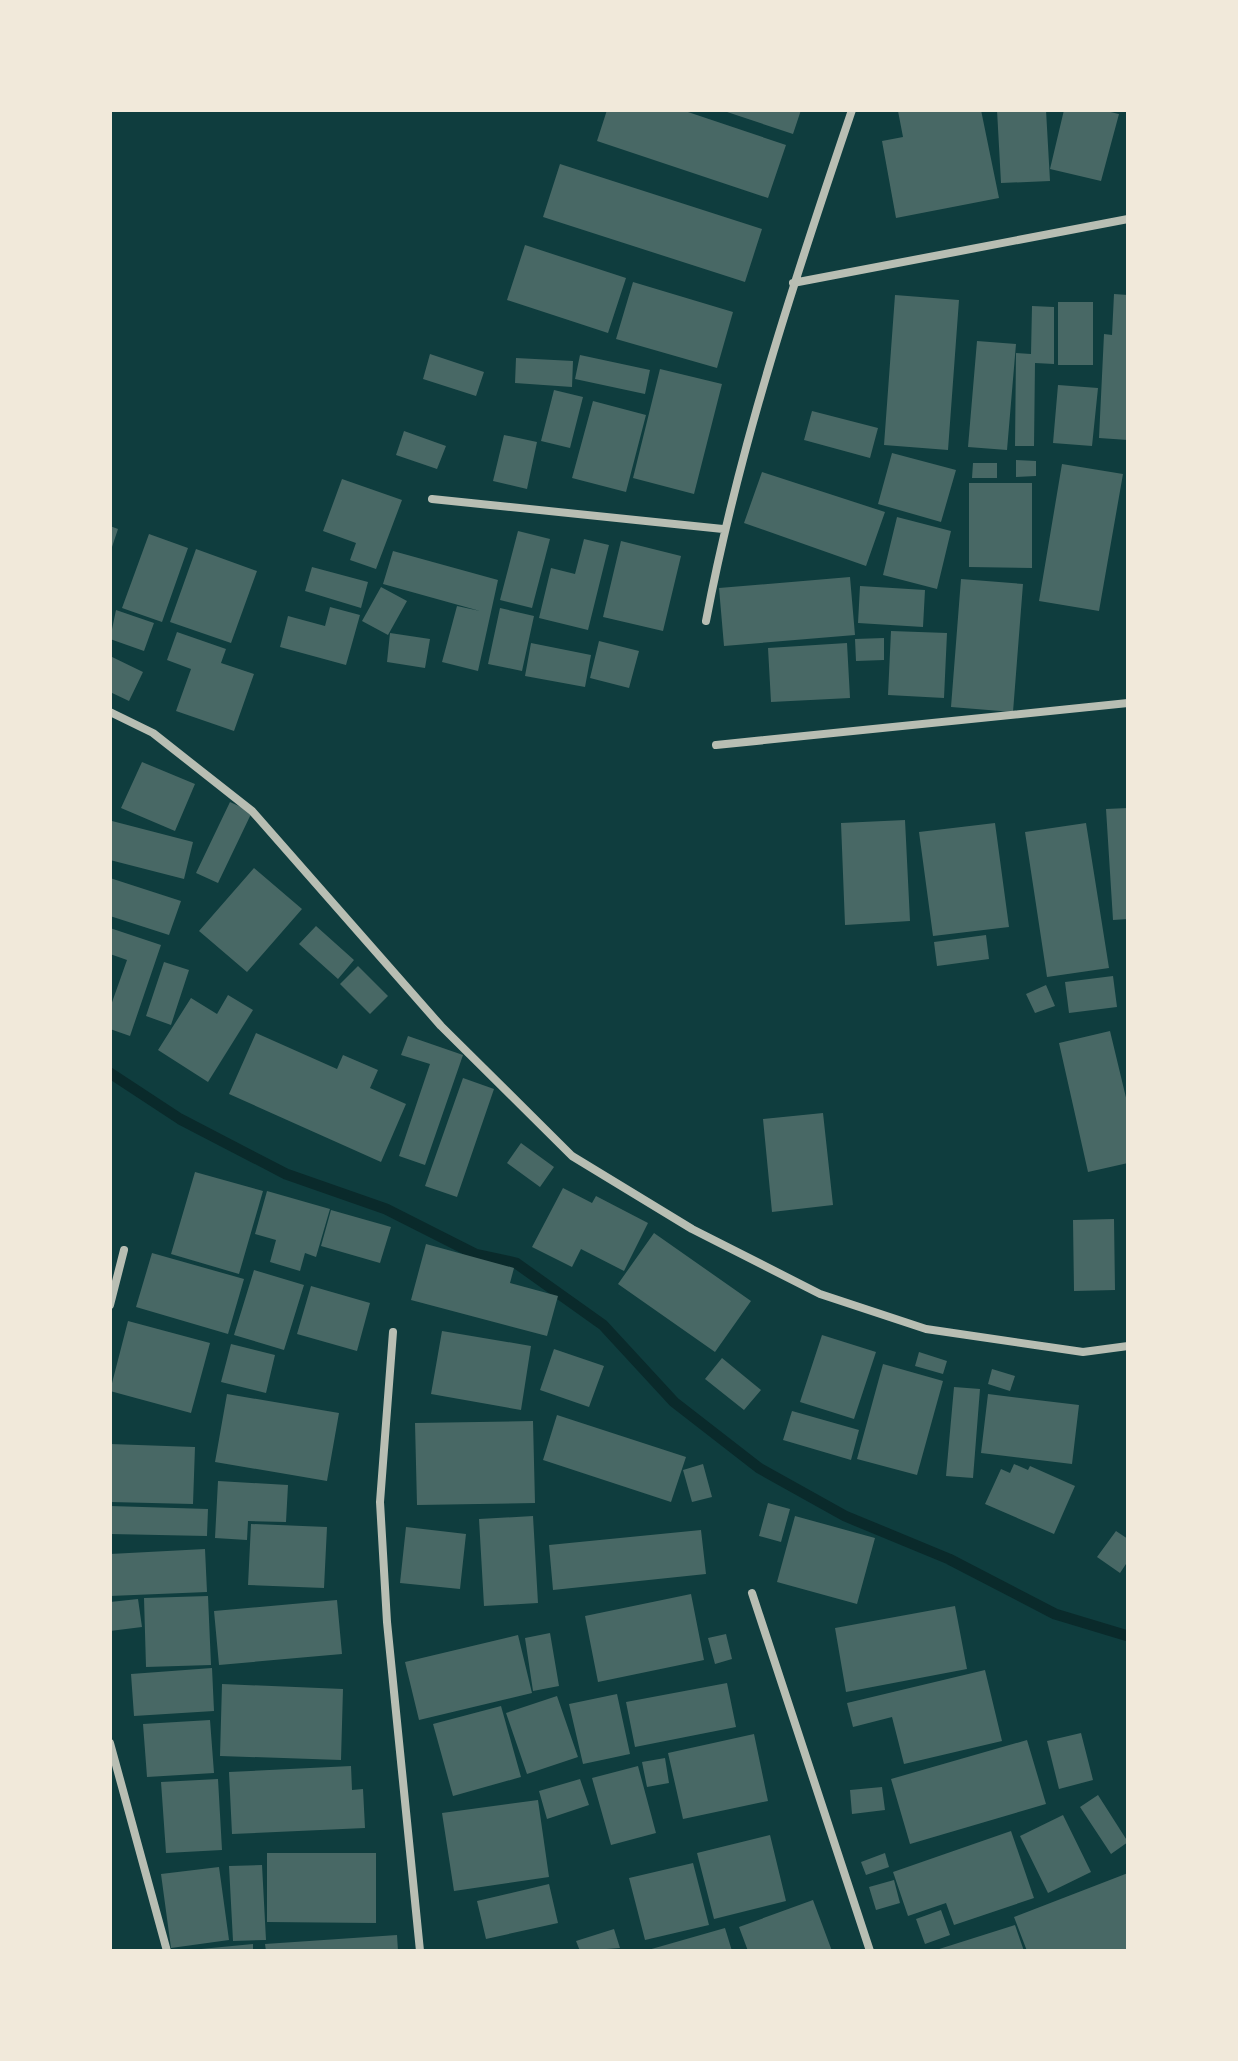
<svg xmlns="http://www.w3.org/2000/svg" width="1238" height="2061" font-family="Lato,sans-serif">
<rect width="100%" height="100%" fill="#0f3d3e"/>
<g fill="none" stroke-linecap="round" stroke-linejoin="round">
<!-- stream -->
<path stroke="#0a2a2b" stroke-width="11" d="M110,1073L180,1119L286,1174L386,1209L475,1254L516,1263L603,1325L674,1402L759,1468L845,1516L949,1559L1055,1614L1128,1636"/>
</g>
<!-- building -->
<path fill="#486865" d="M607,110H682L786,145L768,198L597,141Z
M721,110H801L793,134Z
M981,110L999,198L896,218L882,141L903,137L898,111Z
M997,110H1046L1050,181L1001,183Z
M1064,110H1102L1119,114L1101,181L1050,169Z
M560,164L762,229L745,282L543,217Z
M525,245L626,278L608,333L507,300Z
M633,282L733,312L717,368L616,339Z
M1114,294L1128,295V440L1099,438L1104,334L1112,335Z
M895,295L959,300L948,450L884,445Z
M1058,302H1093V365H1058Z
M1032,306L1054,307V364L1035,363L1034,446H1015L1016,353L1031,354Z
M977,341L1016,344L1007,450L968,447Z
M430,354L484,372L476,396L423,379Z
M580,355L650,370L645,394L575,379Z
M516,358L573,361L572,387L515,383Z
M660,369L722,384L694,494L633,478Z
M1058,385L1098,388L1092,446L1053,443Z
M554,390L583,397L570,448L541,441Z
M593,401L646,415L626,492L572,478Z
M812,411L878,428L870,458L804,440Z
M404,431L446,446L437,469L396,455Z
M504,435L537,442L527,489L493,481Z
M892,453L956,470L941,522L878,504Z
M1016,460L1036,461V476L1016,477Z
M973,463H997V478H972Z
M1062,464L1123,474L1099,611L1039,601Z
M762,472L885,512L866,566L744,523Z
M342,479L402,500L376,569L350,560L356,543L323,531Z
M969,483H1032V568L969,567Z
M897,517L951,531L937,589L883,575Z
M110,526L118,529L111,550H110Z
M518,531L550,539L532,608L500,600Z
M149,534L188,548L162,622L122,608Z
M584,539L609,545L588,630L539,618L551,568L575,574Z
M621,541L681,556L663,631L603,617Z
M196,549L257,571L231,643L170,622Z
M393,551L498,580L478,671L442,662L457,606L480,611L383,584Z
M312,567L368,582L361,608L305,591Z
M850,577L855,635L724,646L719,588Z
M961,579L1023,584L1013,712L951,707Z
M860,586L925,590L923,627L858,623Z
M381,587L407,601L388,635L362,621Z
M330,607L360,615L346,665L280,647L288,616L325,626Z
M500,608L534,616L522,671L488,664Z
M116,610L154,623L144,651L110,639Z
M891,631L947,633L944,698L888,695Z
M177,632L226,649L221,663L254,674L234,731L176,711L191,669L167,660Z
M390,633L430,639L425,668L387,662Z
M884,638V660L856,661L855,639Z
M599,641L639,651L629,688L590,678Z
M531,643L591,655L585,687L525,676Z
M847,643L850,698L771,702L768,648Z
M110,656L143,672L129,701L110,692Z
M142,762L195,784L175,831L121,808Z
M230,802L252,812L218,883L196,873Z
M1128,808V919L1113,920L1106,809Z
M905,820L910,921L845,925L841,823Z
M112,821L193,842L184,879L110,860Z
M995,823L1009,927L933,936L919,832Z
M1086,823L1109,968L1047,977L1025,832Z
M254,868L302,909L247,972L199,931Z
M110,878L181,901L169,935L110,916Z
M316,926L354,960L338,979L299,944Z
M110,928L161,945L130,1036L110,1029V1008L127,960L110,954Z
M986,935L989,959L937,966L934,942Z
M164,962L189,970L171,1025L146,1016Z
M358,966L388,996L370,1014L340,984Z
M1113,976L1117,1007L1069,1013L1065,982Z
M1046,985L1055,1006L1035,1013L1026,994Z
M228,995L253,1010L208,1082L158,1050L191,998L217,1014Z
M1110,1031L1128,1106V1163L1088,1172L1059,1043Z
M256,1033L337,1069L343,1055L378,1070L370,1088L406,1104L381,1162L229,1094Z
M408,1036L463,1055L425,1165L399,1156L430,1064L401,1055Z
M463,1078L494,1089L457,1197L425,1186Z
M823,1113L833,1205L772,1212L763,1119Z
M521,1143L554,1167L540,1187L507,1163Z
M195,1172L263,1191L239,1274L171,1254Z
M563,1188L592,1203L596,1196L648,1223L624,1271L581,1249L572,1267L532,1247Z
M267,1191L330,1209L316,1257L305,1253L300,1271L270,1262L276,1240L255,1234Z
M331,1210L391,1227L380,1263L321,1246Z
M1114,1219L1115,1290L1074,1291L1073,1220Z
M654,1233L751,1301L715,1352L618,1284Z
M426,1244L514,1268L510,1283L558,1296L547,1336L411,1300Z
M152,1253L244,1279L228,1334L136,1307Z
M254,1270L304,1285L284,1350L234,1335Z
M311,1286L370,1303L357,1351L297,1334Z
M128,1321L210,1343L191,1413L110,1391Z
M442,1331L531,1346L521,1410L431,1394Z
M822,1335L876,1352L854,1419L800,1402Z
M231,1344L275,1355L266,1393L221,1382Z
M554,1349L604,1366L589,1407L540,1390Z
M919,1352L947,1361L943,1374L915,1366Z
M722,1358L761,1390L744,1410L705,1379Z
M883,1364L943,1381L917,1475L857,1459Z
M992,1369L1015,1376L1010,1391L988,1384Z
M954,1387L980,1389L973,1478L946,1476Z
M227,1394L339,1413L327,1481L215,1462Z
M988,1394L1079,1405L1072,1464L981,1453Z
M792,1411L859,1430L851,1460L783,1440Z
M557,1415L686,1457L671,1502L543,1460Z
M533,1421L535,1503L417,1505L415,1423Z
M110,1444L195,1447L193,1504L110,1502Z
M703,1464L712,1497L692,1502L683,1470Z
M1014,1464L1028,1470L1030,1466L1075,1486L1054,1534L985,1504L1001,1469L1010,1473Z
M218,1481L288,1485L286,1522L248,1521L247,1540L215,1538Z
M768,1503L790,1509L781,1542L759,1536Z
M110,1506L208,1509L207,1536L110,1534Z
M533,1516L538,1603L484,1606L479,1519Z
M795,1516L875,1538L857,1604L777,1582Z
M251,1524L327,1527L324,1588L248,1585Z
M406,1527L466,1534L460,1589L400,1583Z
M701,1530L706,1574L553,1590L549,1545Z
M1116,1531L1128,1539V1561L1120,1573L1097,1557Z
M205,1549L207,1592L110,1596V1554Z
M691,1594L704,1660L598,1682L585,1616Z
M208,1596L211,1665L146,1667L144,1598Z
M138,1599L142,1627L110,1631V1602Z
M337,1600L342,1654L219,1665L214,1611Z
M955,1606L967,1669L846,1692L835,1628Z
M550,1633L559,1686L533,1691L525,1638Z
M726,1634L732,1659L715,1664L708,1638Z
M518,1635L532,1693L419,1720L405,1662Z
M212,1668L214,1711L134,1716L131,1674Z
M985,1670L1002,1741L904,1764L892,1717L853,1727L847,1703Z
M727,1683L736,1727L635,1747L626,1702Z
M222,1684L343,1689L341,1760L220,1756Z
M617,1694L630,1754L583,1764L569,1704Z
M557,1696L578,1757L527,1774L506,1713Z
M501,1706L521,1777L453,1796L433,1724Z
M210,1720L214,1773L147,1777L143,1724Z
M1081,1733L1093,1780L1059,1789L1047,1741Z
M754,1734L768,1801L683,1819L668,1753Z
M1027,1740L1046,1804L910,1844L891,1779Z
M665,1758L669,1783L647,1787L642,1762Z
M351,1766L352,1790L363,1789L365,1828L232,1834L229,1772Z
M638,1766L656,1833L611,1845L592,1778Z
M218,1779L222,1850L166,1853L161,1782Z
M580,1779L589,1805L547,1819L539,1791Z
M882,1787L885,1810L852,1814L850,1790Z
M1098,1795L1128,1842L1111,1854L1080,1807Z
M538,1800L549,1877L454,1891L442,1813Z
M1063,1815L1091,1872L1048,1893L1020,1836Z
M1011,1831L1034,1898L954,1925L946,1903L908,1916L893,1872Z
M770,1835L786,1901L714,1919L697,1853Z
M267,1853H376V1923L267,1922Z
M885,1853L889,1867L866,1875L861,1862Z
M693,1863L709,1925L645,1940L629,1878Z
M262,1865L266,1940L233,1941L229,1866Z
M219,1867L229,1940L171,1948L161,1874Z
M1128,1873V1951H1027L1014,1917Z
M894,1880L900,1903L876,1910L869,1887Z
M549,1884L558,1923L486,1939L477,1901Z
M813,1900L832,1951H748L739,1927Z
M941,1910L950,1935L925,1944L916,1919Z
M1015,1925L1024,1951H936V1950Z
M725,1928L732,1951H636L648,1950Z
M614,1929L620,1948L580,1951L576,1941Z
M397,1935L398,1951H266L265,1944Z
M253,1944V1951H201V1949Z"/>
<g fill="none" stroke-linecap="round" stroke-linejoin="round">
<!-- minor -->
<path stroke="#b8beb3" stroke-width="8" d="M793,283L1128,219
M432,499L723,529
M706,621C739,447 795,278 852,110
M110,712L153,733L252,811L441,1026L572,1156L692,1229L820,1294L926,1329L1083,1352L1128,1346
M716,745L1128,703
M110,1305L124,1250
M393,1332L380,1502L387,1622L420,1951
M752,1593L870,1951
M110,1743L167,1951"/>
</g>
<!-- border -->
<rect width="1238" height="2061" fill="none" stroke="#f1e9da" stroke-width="224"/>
</svg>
